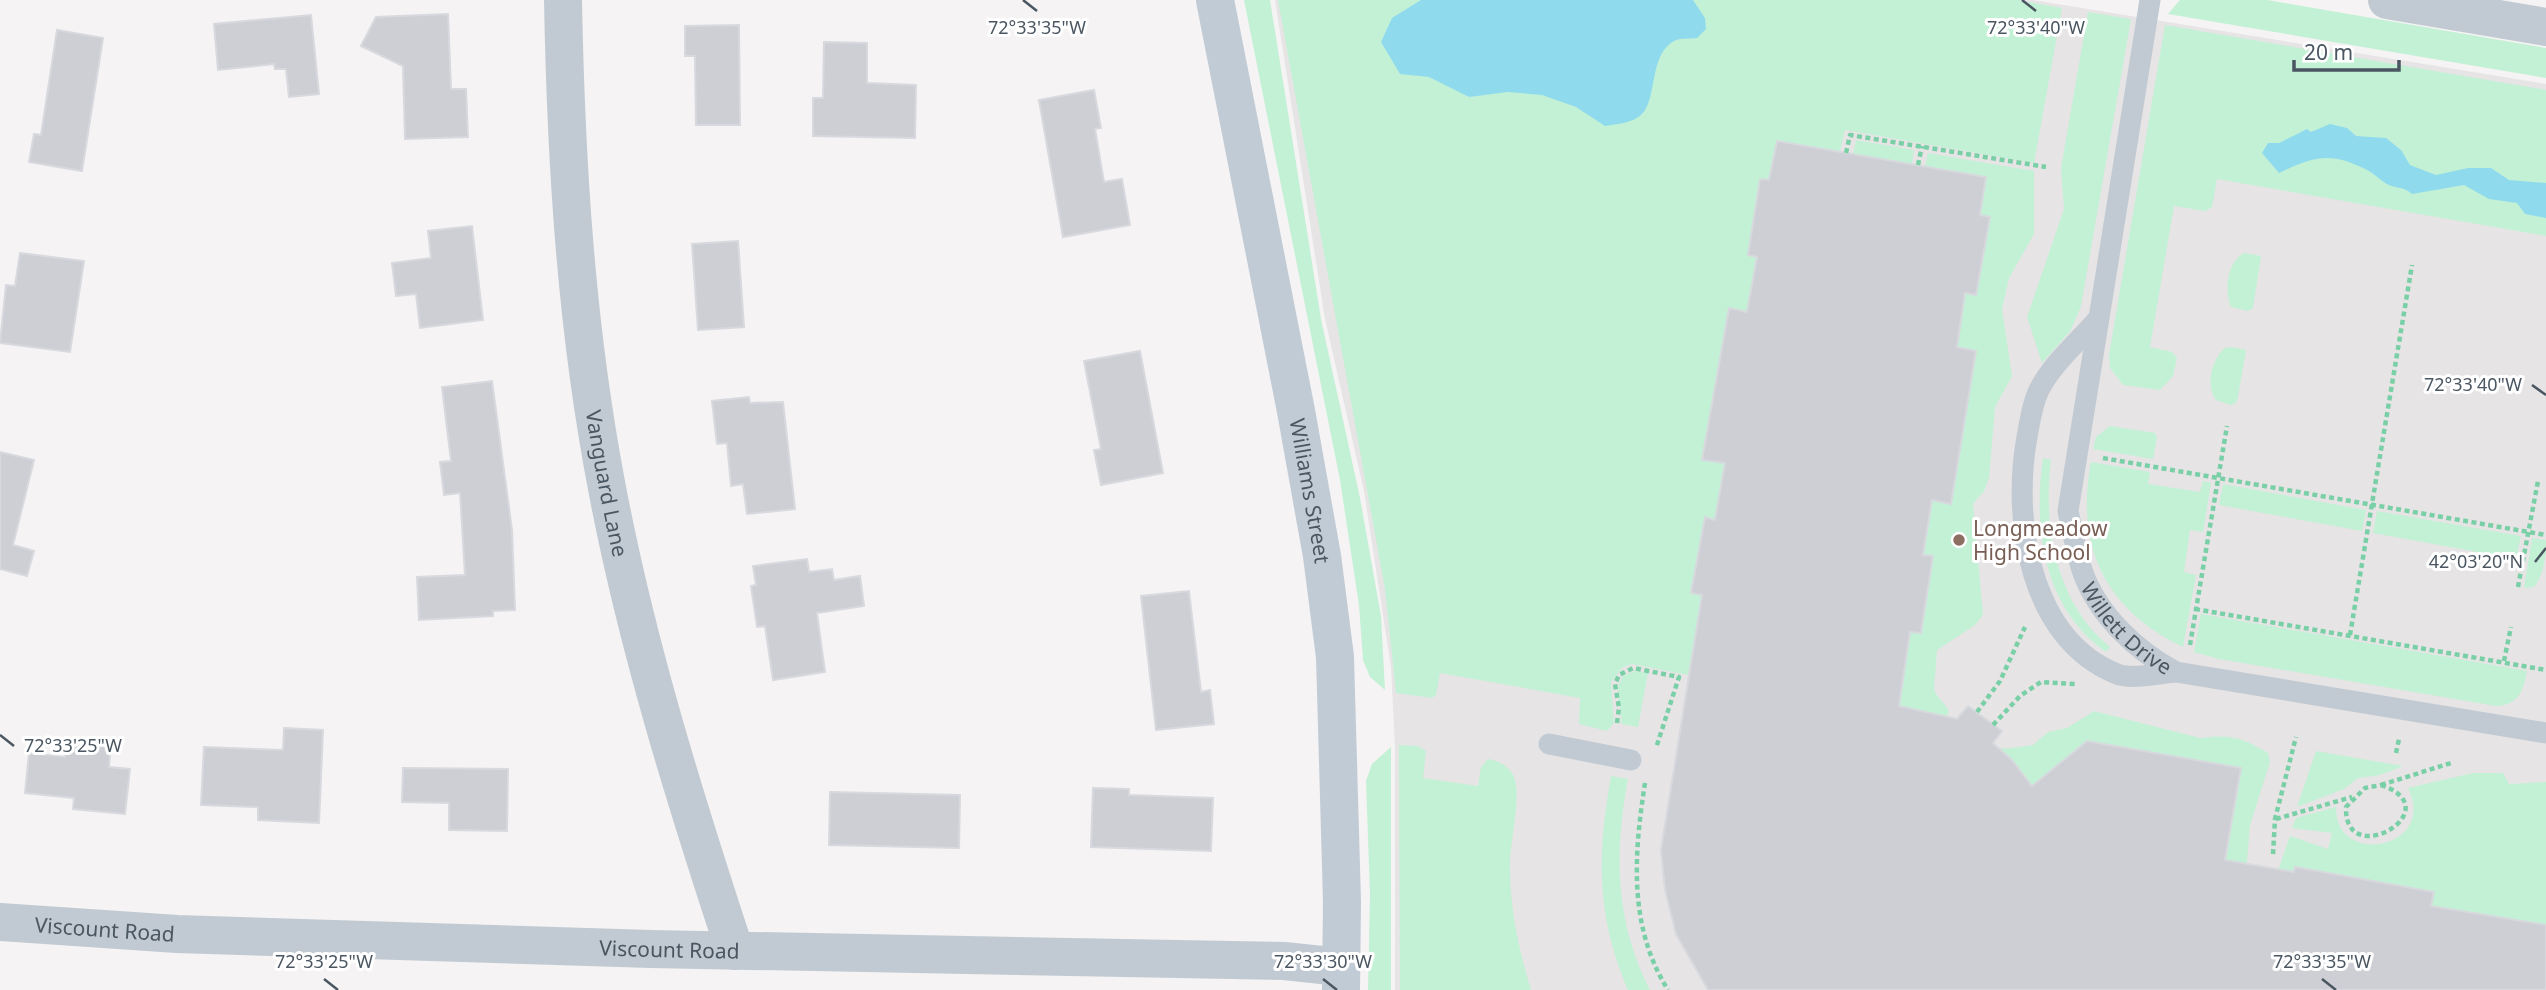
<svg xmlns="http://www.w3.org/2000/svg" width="2546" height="990" font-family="'Noto Sans',sans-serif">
<rect width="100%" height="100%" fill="#f5f3f3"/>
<!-- education -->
<path fill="#e6e4e5" d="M1275,0H2033L2546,84V990H1395V746L1391,667L1364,491L1325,319Z"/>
<!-- green -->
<path fill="#c3f1d5" d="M1244,0H1270L1321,319L1360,498L1381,616L1385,690L1370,677L1363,660L1359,605L1340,480Z
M1278,0H2017L2062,8L2034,163L1845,130L1840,152L1777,141L1769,180L1760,179L1748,254L1757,257L1747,312L1730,308L1703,460L1725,463L1715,520L1706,517L1692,593L1702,595L1688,675L1632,664L1623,667L1611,682L1614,723L1607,731L1579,724L1580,698L1440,673L1436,695L1432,698L1396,693L1385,589Z
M2180,0H2267L2546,48V78L2168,14Z
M2088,12L2131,19L2081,306L2071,330L2042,363L2027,317L2064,209L2061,168Z
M2165,25L2546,90V236L2217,179L2212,207L2205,211L2174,206L2150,347L2172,352L2177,358L2173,376L2160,390L2123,385L2110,368L2109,355Z
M1856,140L1914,150L1912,164L1853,154Z
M1928,153L2034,171V234L2009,278L2002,309L2012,376L1995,407L1989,478L1984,491L1973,504L1983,615L1975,625L1937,650L1934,689C1937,699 1945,702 1949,712L1946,717L1899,706L1910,632L1921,633L1932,556L1923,555L1932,500L1951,503L1976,352L1957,347L1965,293L1976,294L1990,218L1980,215L1986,177L1925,167Z
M2244,253L2261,256L2253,308L2248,311L2231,307C2224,290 2227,262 2244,253Z
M2232,347L2246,350L2238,397L2236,403L2230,405L2216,400C2205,386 2212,358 2225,348Z
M2110,426L2155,433L2157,437L2153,459L2093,449L2096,437Z
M2043,458L2051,460C2043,526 2055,602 2110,647L2106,652C2043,608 2033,528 2043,458Z
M2091,462L2150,472L2148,484L2200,492L2203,481L2211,483L2203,532L2190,530L2184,572L2196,575L2183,647C2105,610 2075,546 2091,462Z
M2223,484L2366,510L2362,531L2219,505Z
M2377,511L2521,536L2516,559L2373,533Z
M2532,538L2546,540C2546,557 2544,574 2534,587L2524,588Z
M2201,614L2527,671C2523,691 2519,705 2496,706L2219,659L2194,652Z
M1635,671L1648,673L1638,727L1621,724C1623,707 1612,691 1623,676Z
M2094,711L2200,738C2229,734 2242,737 2268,753L2270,762L2250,825L2246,875L2223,871L2241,768L2087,741L2030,788L1998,748C2010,750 2022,746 2033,745L2048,732L2067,728Z
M1399,745L1418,746L1426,751L1423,778L1478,786L1481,767L1488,759C1498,760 1510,767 1514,777C1522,798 1509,844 1510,868C1510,910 1519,950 1531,990H1400Z
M1391,747V990H1368L1370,894L1366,781L1372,764Z
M2316,751L2403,766L2380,775L2358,778L2344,789L2297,807Z
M2473,773H2503L2509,784L2546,782V925L2431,906L2433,891L2295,867L2292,883L2275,879L2290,836L2328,849L2332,833L2292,828L2296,818L2336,807C2335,868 2438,849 2408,788Z
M1611,776L1628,779C1614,854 1615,921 1650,990H1628C1596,915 1597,855 1611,776Z"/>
<!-- water -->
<path fill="#90daee" d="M1421,0H1693L1705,18L1706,29L1697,38C1691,39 1681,38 1676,40C1648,53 1658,98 1642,114C1633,123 1617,124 1605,126L1576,107L1542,95L1508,92L1469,97L1429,77L1400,74L1381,42L1392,18Z
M2330,124L2347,128L2356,136L2386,138L2401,150L2410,165L2436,175L2468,168H2491L2509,180L2546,183V218L2525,214L2517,203L2489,199L2464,185L2412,194C2404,187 2401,189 2392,186C2384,184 2376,175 2369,171C2331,151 2315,156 2279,173L2262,153L2268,143H2279L2307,129L2311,132Z"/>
<!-- building -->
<path fill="#cdcfd5" stroke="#d7d9de" stroke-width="2" d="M448,14L451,89H466L468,137L405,139L403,66L361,46L376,17Z
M311,15L319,94L289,97L286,69H275L274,64L218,70L214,24Z
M739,25L740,125H696L695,56H685V26Z
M57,30L103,38L82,171L29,162L34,134L41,135Z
M824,42L867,43V83L916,85L915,138L813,136V98H823Z
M1094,90L1101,128L1095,129L1104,182L1122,179L1130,225L1063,237L1039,100Z
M1777,141L1986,177L1980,215L1990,217L1976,295L1965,293L1957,347L1976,351L1951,504L1932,500L1923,555L1933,556L1921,633L1910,632L1899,706L1957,719L1968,706L2002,731L1993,743L2012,760L2032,786L2087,741L2241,768L2225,860L2294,872L2295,867L2434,892L2431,906L2546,925V990H1708L1676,934L1665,890L1661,850L1702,595L1691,593L1705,517L1715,520L1725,463L1702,460L1729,308L1747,312L1757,257L1748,255L1760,179L1769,180Z
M472,226L483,320L420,328L416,294L396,296L392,263L431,258L428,231Z
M738,241L744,327L698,330L692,244Z
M20,253L84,261L70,352L0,343L6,285L15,286Z
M1140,351L1163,473L1101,485L1094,450L1101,449L1084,361Z
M492,381L512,530L515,610L493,611V616L419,620L417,577L465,575L460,493L444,495L440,462L451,461L442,387Z
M749,397L750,403L783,402L795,509L747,514L743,484L731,486L727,443L717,444L712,401Z
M0,452L34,460L13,545L34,551L27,576L0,569Z
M807,559L809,572L832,569L834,580L860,576L864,606L817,613L825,672L773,680L765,626L757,627L751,586L756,585L753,566Z
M1189,591L1201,692L1210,690L1214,724L1156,730L1141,596Z
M284,728L323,730L319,823L258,820V807L201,805L204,747L283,750Z
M67,740L111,744L109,767L130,769L125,814L73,809L74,798L25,793L29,753L65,757Z
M403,768L508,769L507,831L449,830V803L402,802Z
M1093,788L1129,789V795L1213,798L1211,851L1091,847Z
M830,792L960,795L959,848L829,845Z"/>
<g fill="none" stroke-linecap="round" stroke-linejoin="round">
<!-- path -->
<path stroke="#7ad0a6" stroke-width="4.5" stroke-dasharray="5 3.5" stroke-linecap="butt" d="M1846,153L1850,135L2046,167
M1918,165L1922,146
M2103,458L2546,535
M2518,587L2538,481
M2195,609L2546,670
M2350,635L2412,265
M2190,645L2227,426
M2504,661L2511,627
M1977,712L2000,681L2025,627
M1617,723L1619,708L1615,684L1619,675L1633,668L1679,677L1656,748
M1993,725L2020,696L2041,682L2076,684
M2396,753L2399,739
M1645,783C1634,854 1628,926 1668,990
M2381,785C2453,809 2344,873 2346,807L2365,788Z
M2381,785L2454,762
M2276,819L2352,797
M2273,854L2275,819L2296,737"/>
<!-- service -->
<g stroke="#c1cad2" stroke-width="21">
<path id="s1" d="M2150,0L2068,511C2072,530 2076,551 2082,570C2097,614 2136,651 2176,672L2546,733"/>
<path d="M2097,320C2078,342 2052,364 2039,390C2032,404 2030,421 2027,437C2012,519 2029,639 2117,674C2132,680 2160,673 2176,672"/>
<path d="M1549,744L1631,760"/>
</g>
<!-- minor -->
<g stroke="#c1cad2" stroke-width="38">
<path id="s2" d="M563,0C566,164 576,327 607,488C637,646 685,799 735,951"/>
<path d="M2387,0L2546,27"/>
<path id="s3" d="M0,922L177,934L651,949L1284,961L1341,967"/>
</g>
<!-- secondary -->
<path stroke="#c1cbd6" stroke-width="38" id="s4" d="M1215,0L1296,411L1322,556L1335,657L1342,902L1341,990"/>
</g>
<!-- ticks -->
<path fill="none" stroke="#4a5661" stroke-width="2.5" d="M1023,0L1037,11M2022,0L2036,11M2532,385L2546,395M2535,562L2546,548M0,735L14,746M324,979L338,990M1323,979L1337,990M2322,979L2336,990"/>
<!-- markers -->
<circle fill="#8d6e63" stroke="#fff" stroke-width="2.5" cx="1959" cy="540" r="7"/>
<g text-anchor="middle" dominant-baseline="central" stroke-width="6" stroke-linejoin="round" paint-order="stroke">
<!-- street labels -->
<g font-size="21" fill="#4a5661" stroke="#fff">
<text stroke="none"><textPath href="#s2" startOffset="486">Vanguard Lane</textPath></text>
<text stroke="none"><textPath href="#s4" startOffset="500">Williams Street</textPath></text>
<text stroke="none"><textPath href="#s1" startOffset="653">Willett Drive</textPath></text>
<text stroke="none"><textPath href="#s3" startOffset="105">Viscount Road</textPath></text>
<text stroke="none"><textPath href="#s3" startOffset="670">Viscount Road</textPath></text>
</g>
<!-- education labels -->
<g font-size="21" fill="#785e54" stroke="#fff" text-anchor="start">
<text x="1973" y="528">Longmeadow<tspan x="1973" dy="24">High School</tspan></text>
</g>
</g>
<g font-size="18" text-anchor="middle" fill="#4a5661" stroke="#fff" stroke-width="6" stroke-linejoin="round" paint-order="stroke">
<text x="1037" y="34">72°33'35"W</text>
<text x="2036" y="34">72°33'40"W</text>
<text x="2473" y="391">72°33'40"W</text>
<text x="2476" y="568">42°03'20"N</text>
<text x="73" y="752">72°33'25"W</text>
<text x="324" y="968">72°33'25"W</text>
<text x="1323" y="968">72°33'30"W</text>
<text x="2322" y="968">72°33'35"W</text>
</g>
<!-- scale -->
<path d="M2294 60v10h105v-10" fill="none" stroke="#4a5661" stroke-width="3.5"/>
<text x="2304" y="60" font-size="21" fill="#4a5661" stroke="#ffffff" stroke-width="5" paint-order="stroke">20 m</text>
</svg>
